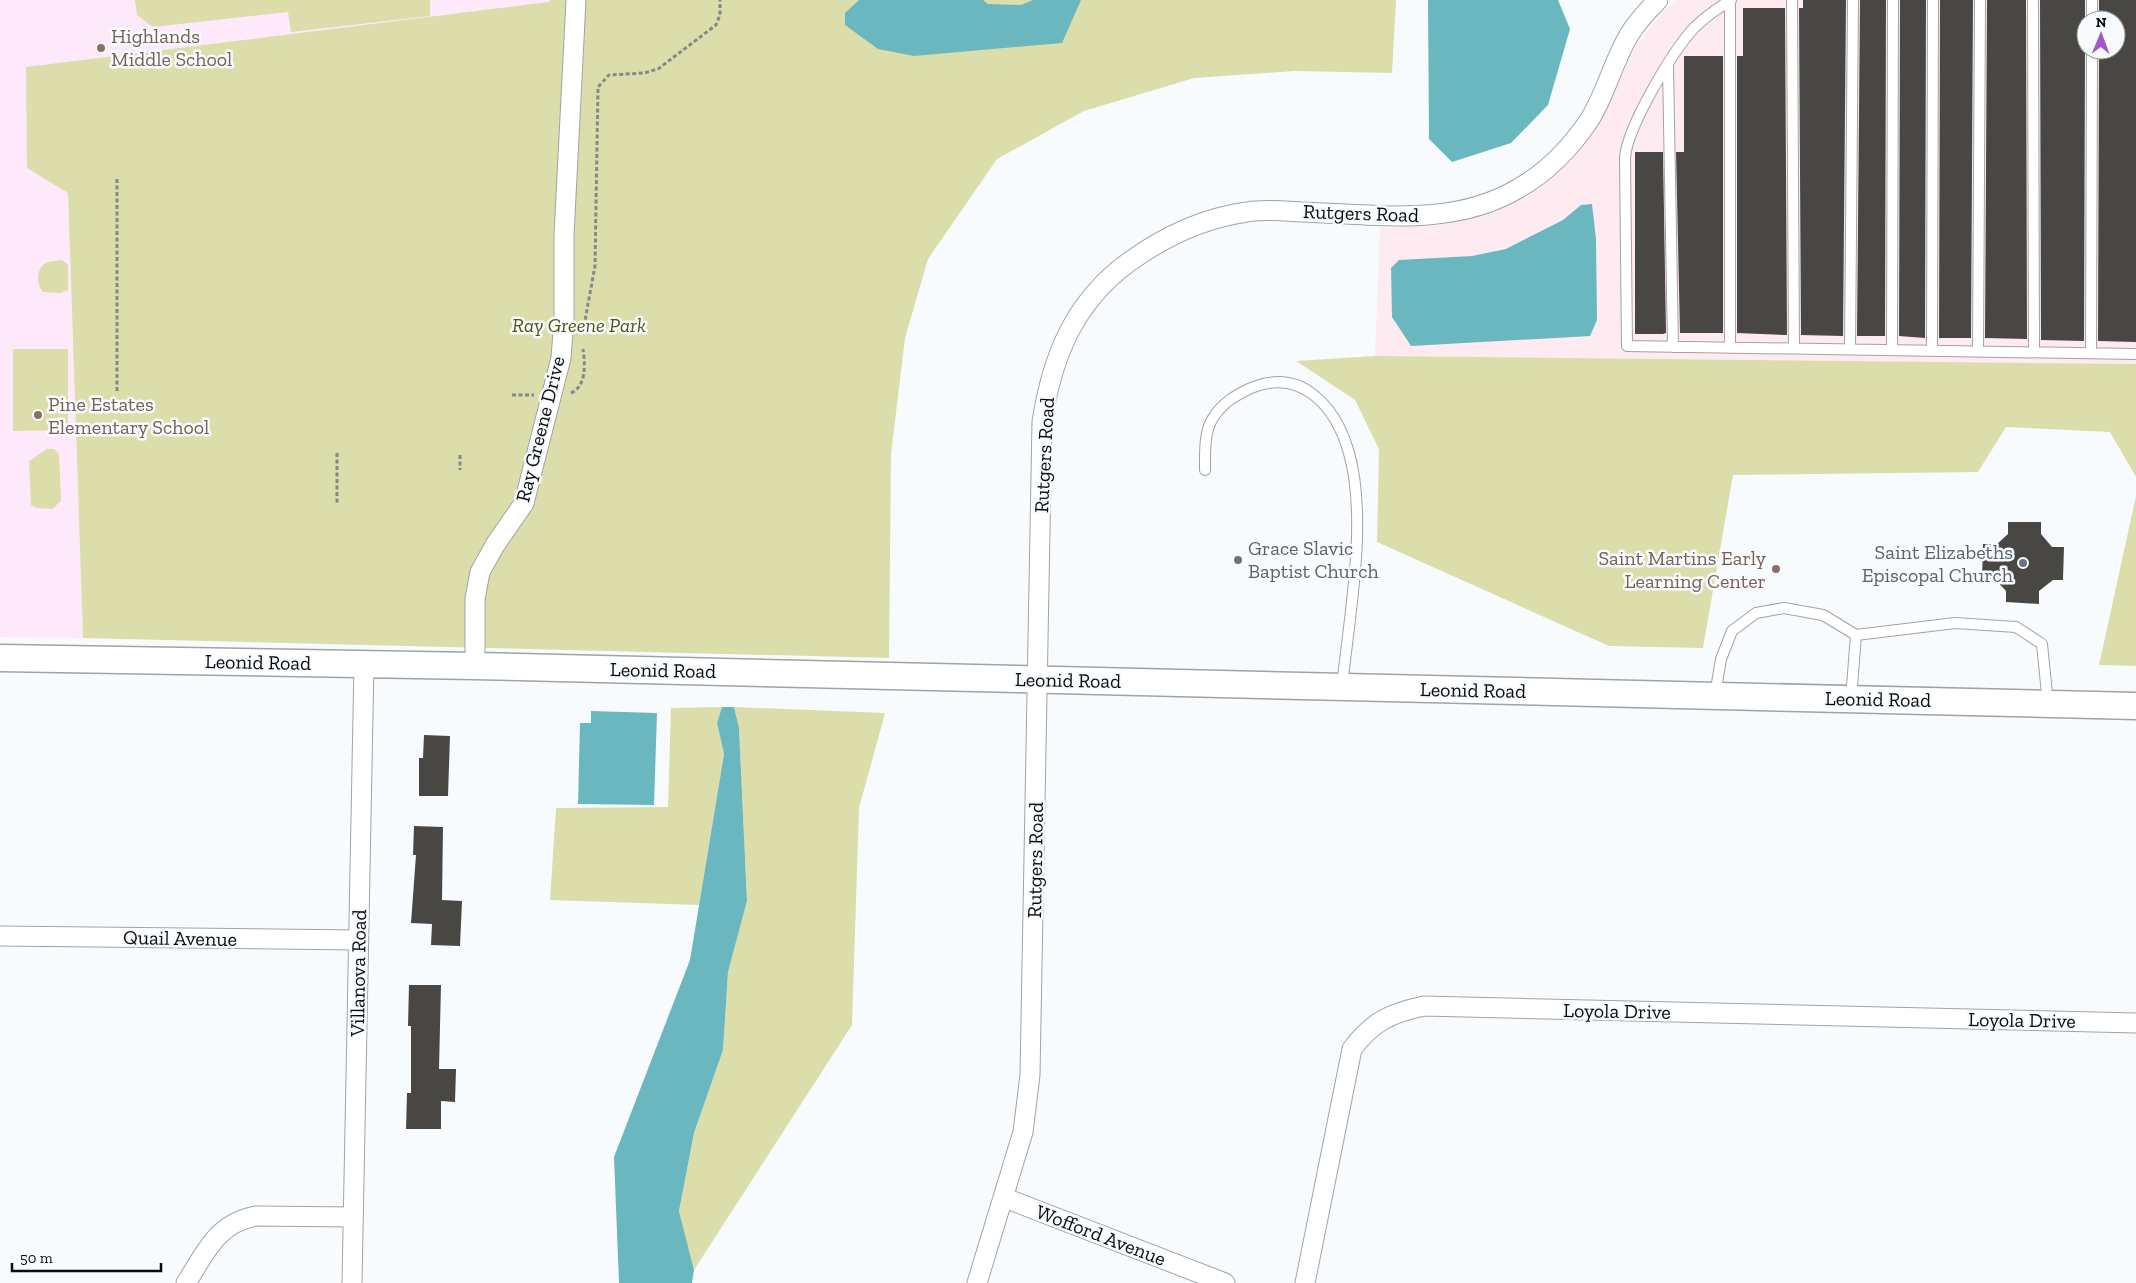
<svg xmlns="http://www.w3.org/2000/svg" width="2136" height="1283" font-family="'Zilla Slab',serif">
<rect width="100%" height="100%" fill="#f7fbfe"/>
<!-- industrial -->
<path fill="#feeaf1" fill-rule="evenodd" d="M1677,0H2136V364L1375,356L1380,228L1442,225L1491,214L1532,193L1571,161L1598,126L1635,48L1662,12ZM2086,20H2116V50H2086Z"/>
<!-- education -->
<path fill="#fde9f9" d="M0,0H550V2L27,168L68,193L83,638L0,637Z"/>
<!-- green -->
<path fill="#dbdeab" d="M135,0H430V16L291,32L288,12L153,27L137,15Z
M550,0H1396L1392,73L1295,71L1194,78L1084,111L997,159L928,259L905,338L891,454L889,658L83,638L68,193L27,168L26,67L549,2Z
M62,260L68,265V290L61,293L43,292C36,285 36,268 46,263C51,261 57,261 62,260Z
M13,349H68V430L13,431Z
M1375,356L2136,364V477L2110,432L2006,427L1978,472L1733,475L1703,648L1609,646L1377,542L1379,449L1355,400L1296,361Z
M47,449H54L59,454L61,501L52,509L37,508L31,505L29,461Z
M2136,496V666L2099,665Z
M722,707L717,723L724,754L699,905L550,900L556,808L668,807L671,708Z
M734,707L885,713L859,808L852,1025L694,1270L679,1211L694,1133L723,1050L728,972L747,901L739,728Z"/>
<!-- water -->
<path fill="#6bb7c0" d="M859,0H983L988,4L1021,5L1033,0H1081L1062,43L914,56L878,49L845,25V13Z
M1428,0H1558L1570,29L1548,105L1511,143L1452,162L1429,139Z
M1592,204L1596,239L1597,320L1590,336L1411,346L1392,317L1391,268L1399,260L1472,256L1506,249L1563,220L1581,205Z
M722,707H734L739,728L747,901L728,972L723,1050L694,1133L679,1211L694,1270L692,1283H619L614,1157L690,960L724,754L717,723Z
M591,711L657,713L654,805L578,804L580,723H591Z"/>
<!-- building -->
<path fill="#494744" d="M1803,0H1846L1843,336L1801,335L1799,8H1803Z
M1860,0H1886L1885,336H1857Z
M1900,0H1926L1925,338L1899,336Z
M1940,0H1973L1971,338H1939Z
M1987,0H2026L2027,339L1985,338Z
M2040,0H2085V20H2081V50H2085L2084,341L2041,340Z
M2099,0H2136V342L2098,341L2099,50H2116V20H2099Z
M1743,8H1785L1787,335L1737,333V56H1743Z
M1684,56H1723V333H1680L1676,152H1684Z
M1635,152H1663L1666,333L1663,334H1635Z
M2008,522H2041V534L2052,547H2064L2063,580H2053L2039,591V604L2006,602V591L1995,579H1982L1983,544L1996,545L2008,534Z
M424,735L450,736L448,796H419V758H423Z
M414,826L443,827L442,900L462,901L460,946L431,945L432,924L411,923L416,855H413Z
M409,985H441L439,1069H456L455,1102L441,1101V1129H406L407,1093H411V1026H408Z"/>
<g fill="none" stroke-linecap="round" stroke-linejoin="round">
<!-- lane casing -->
<g stroke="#a0a3a6" stroke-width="12">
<path id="lane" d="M1731,0C1718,8 1705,17 1694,28C1672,52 1628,126 1625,157L1627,346L2136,354
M1792,0L1794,348
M2033,0L2034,352
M2092,20V0
M1668,66L1673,347
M1730,348V1
M1850,349L1853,0
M1892,350L1893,0
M1932,350L1933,0
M1978,351L1980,0
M2091,353L2092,50
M1205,470C1205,454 1204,431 1213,418C1222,403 1236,395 1251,388C1302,367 1336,407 1349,453C1368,520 1349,617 1342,687
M1715,695L1721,659L1732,631L1756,613L1784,608L1823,615L1856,635L1955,623L2016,627L2042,644L2048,704
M1851,699L1856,635"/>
</g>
<!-- street casing -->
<g stroke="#a0a3a6" stroke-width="21">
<path id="street" d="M475,666V599L480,572L495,545L524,503L561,358L564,320V235L576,0
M0,936L359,940
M1005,1198L1225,1283
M186,1283C206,1252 217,1223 256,1216L353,1217
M352,1283L364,664
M977,1283L1023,1132L1030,1075L1042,422C1052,357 1074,302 1129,262C1165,236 1203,218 1247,212C1265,209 1284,211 1302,212C1374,214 1453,228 1519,188C1547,172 1572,146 1590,119C1606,93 1613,62 1629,35C1637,22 1647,11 1658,0
M1305,1283L1352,1049C1373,1021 1391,1013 1424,1006L2136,1023"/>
</g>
<!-- secondary casing -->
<g stroke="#a0a3a6" stroke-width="29">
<path id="secondary" d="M0,658L475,666L2136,706"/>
</g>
<!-- path -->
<path stroke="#86888a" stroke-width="3" stroke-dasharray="4 2.5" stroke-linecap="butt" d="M584,326L595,266L598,87L609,75L644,73L658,69L716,25L720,15V0
M117,391V179
M571,393C587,386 585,363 583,349
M512,395H534
M337,453V503H339
M460,455V470"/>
<!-- lane -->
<use href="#lane" stroke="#fff" stroke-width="10"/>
<!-- street -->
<use href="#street" stroke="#fff" stroke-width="19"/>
<!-- secondary -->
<use href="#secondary" stroke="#fff" stroke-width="26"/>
</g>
<!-- markers -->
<g fill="#8d6e63" stroke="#f7fbfe" stroke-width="2">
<circle cx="101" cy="48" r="5"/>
<circle cx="38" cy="415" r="5"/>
<circle cx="1776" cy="569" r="5"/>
</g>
<g fill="#6b7280" stroke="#f7fbfe" stroke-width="2">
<circle cx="1238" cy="560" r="5"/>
<circle cx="2023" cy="563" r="5"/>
</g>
<g text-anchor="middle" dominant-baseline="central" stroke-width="5" stroke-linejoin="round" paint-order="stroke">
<!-- education labels -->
<g font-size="20" fill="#785e54" stroke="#f7fbfe" text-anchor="start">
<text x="111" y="36">Highlands<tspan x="111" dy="23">Middle School</tspan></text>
<text x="48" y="404">Pine Estates<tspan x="48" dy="23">Elementary School</tspan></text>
<text x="1766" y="558" text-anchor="end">Saint Martins Early<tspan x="1766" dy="23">Learning Center</tspan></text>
</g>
<!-- street labels -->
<g font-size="20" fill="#0a0b0c" stroke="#f7fbfe">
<text transform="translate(1361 213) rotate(2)">Rutgers Road</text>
<text transform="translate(540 429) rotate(-76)">Ray Greene Drive</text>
<text transform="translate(1044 455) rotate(-87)">Rutgers Road</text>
<text transform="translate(258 662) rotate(1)">Leonid Road</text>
<text transform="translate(663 670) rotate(1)">Leonid Road</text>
<text transform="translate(1068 680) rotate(1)">Leonid Road</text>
<text transform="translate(1473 690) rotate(1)">Leonid Road</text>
<text transform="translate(1878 699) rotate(1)">Leonid Road</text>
<text transform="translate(1035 860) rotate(-89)">Rutgers Road</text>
<text transform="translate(180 938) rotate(1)">Quail Avenue</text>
<text transform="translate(358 973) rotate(-89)">Villanova Road</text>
<text transform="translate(1617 1011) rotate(1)">Loyola Drive</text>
<text transform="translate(2022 1020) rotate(1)">Loyola Drive</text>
<text transform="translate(1101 1235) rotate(21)">Wofford Avenue</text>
</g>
<!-- park labels -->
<g font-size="20" font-style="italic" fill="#515310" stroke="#f7fbfe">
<text x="579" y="325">Ray Greene Park</text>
</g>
<!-- worship labels -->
<g font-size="20" fill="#5b616d" stroke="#f7fbfe" text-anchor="start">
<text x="1248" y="548">Grace Slavic<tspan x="1248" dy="23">Baptist Church</tspan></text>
<text x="2013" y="552" text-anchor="end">Saint Elizabeths<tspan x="2013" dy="23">Episcopal Church</tspan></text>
</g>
</g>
<!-- north arrow -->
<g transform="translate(2101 35) rotate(1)"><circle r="24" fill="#f7fbfe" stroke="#989b9d"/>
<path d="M0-4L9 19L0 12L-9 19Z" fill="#9e58cc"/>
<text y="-8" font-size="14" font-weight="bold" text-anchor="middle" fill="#0a0b0c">N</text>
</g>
<!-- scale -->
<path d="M12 1263v8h149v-8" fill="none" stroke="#0a0b0c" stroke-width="2.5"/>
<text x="20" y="1263" font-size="15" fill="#0a0b0c" stroke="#f7fbfe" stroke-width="4" paint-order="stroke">50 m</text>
</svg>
